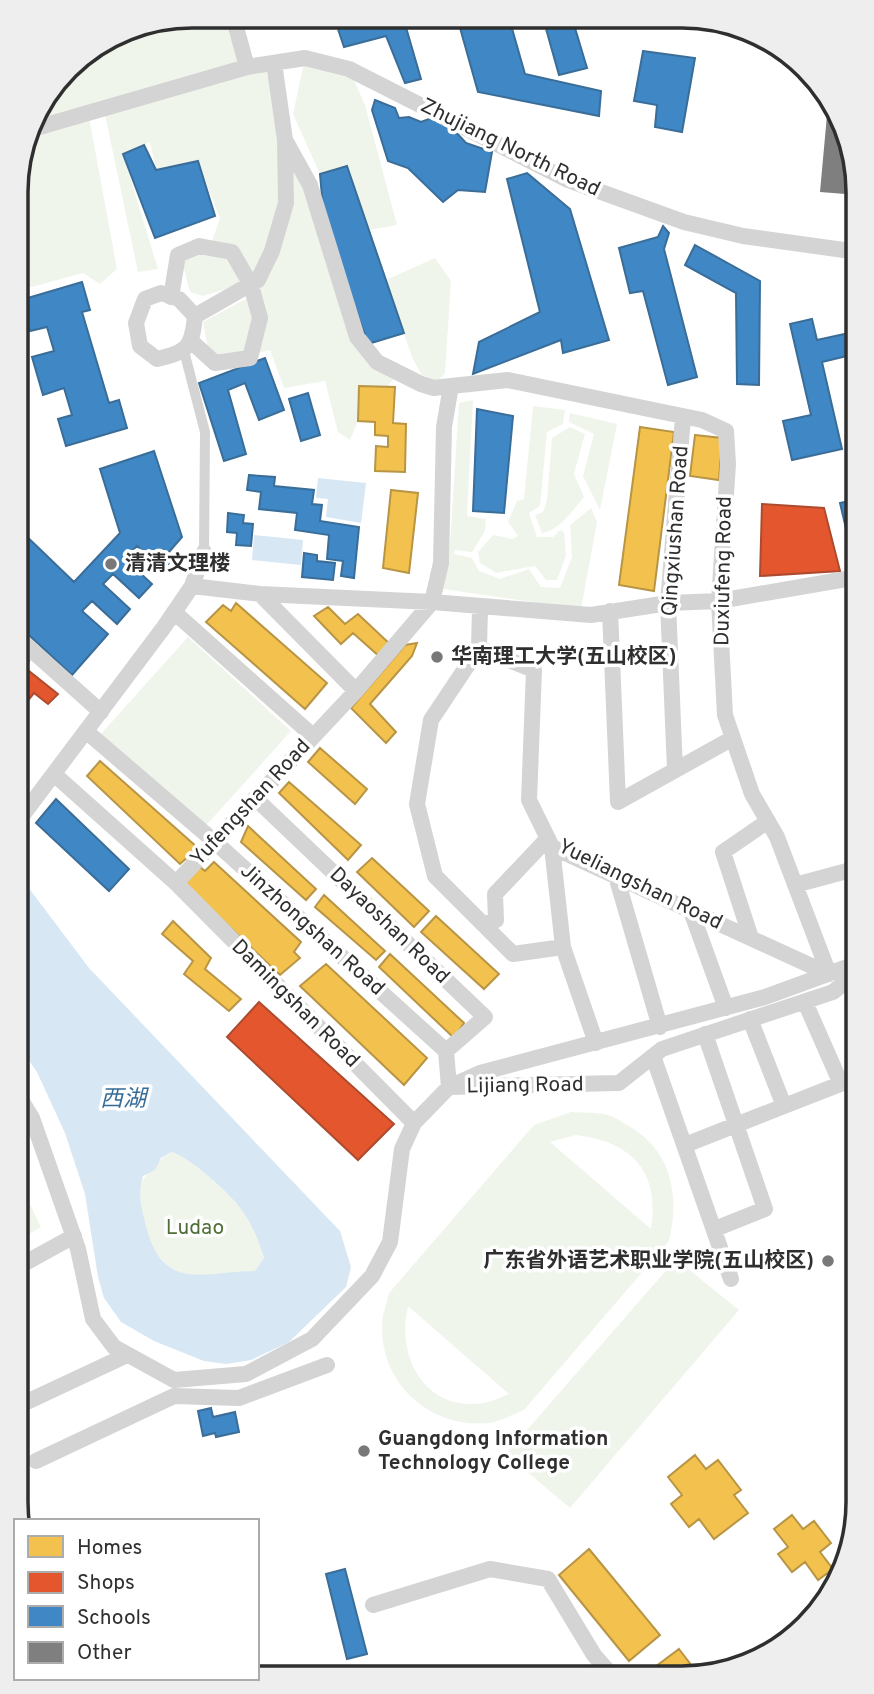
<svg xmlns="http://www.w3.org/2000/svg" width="874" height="1694" font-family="Overpass,'Noto Sans SC',sans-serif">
<rect width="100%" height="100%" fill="#fff"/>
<!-- green -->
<path fill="#f0f5ec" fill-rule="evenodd" d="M192,16H232L247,67L266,64L283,181L275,228L263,258L246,283L203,296L190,292L183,266L185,255L211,244L220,218L198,162L156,170L150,142L123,154L158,269L138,272L104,110L88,112L117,269L100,284L83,273L17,291V169L34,113L75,60L125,29Z
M305,58L349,69L365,105L397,225L369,230L347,166L320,174L293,114Z
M293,161L318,218L357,346L395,377L387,387L359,386L358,421L350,440L338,432L325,381L284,388L270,350L230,359L209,354L203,322L255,294L287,228L294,192Z
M435,258L451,281L445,373L437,383L421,374L412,357L386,280Z
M473,400L467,516L486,519L485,531L472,552L455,550L454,554L472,558L479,571L500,579L529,569L541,587L560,588L572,557L570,525L591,508L597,522L581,609L443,589L449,560L459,403Z
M533,406L565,410L563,424L547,432L540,506L529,513L537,537H553L560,530L564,532L566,556L557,580H546L535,566L496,573L480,563L478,552L493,535L512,539L518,536L508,522L517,501L524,499Z
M570,413L617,424L600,510L583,476L594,434L569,422Z
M570,427L585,434L574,474L584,497C573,510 559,531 542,533L535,515L543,512L547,500L552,438Z
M188,637L291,731L202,830L99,736Z
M571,1112C583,1113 597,1112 608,1115C615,1117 622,1122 627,1125C672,1150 680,1195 669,1241L524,1410C513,1414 499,1422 488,1423C430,1429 380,1383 382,1325C382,1315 387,1303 389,1293L534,1125ZM576,1135C632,1142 660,1171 651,1229L550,1142ZM408,1307H409L509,1394C501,1397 492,1402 483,1403C425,1412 396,1357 408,1307Z
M171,1152C189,1156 233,1196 243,1212C253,1226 259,1242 264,1258L255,1271C230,1271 198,1284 175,1271C151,1258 135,1213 140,1186C142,1177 163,1156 171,1152Z
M16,1175L41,1227L16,1241Z
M676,1259L739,1310L570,1508L506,1454Z"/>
<!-- water -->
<path fill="#d7e7f4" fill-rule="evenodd" d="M318,478L366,483L361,523L326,517L328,499L316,498Z
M254,535L303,540L301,565L252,560Z
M16,871L89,968L340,1231L351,1267L346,1287L289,1342L251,1360L226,1364L204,1361L154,1341L121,1322L104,1298L98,1277L85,1194L65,1133L37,1072L16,1042ZM171,1152C189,1156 233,1196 243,1212C253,1226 259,1242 264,1258L255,1271C206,1271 165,1293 147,1230C142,1211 137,1195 143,1176L155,1170L161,1158Z"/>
<!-- homes -->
<path fill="#f2c14e" stroke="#b89545" stroke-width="2" d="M359,386L395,387L393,423L406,424L405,472L375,471L376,446L388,447V436L375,435V422L358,421Z
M640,427L674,432L654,591L619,585Z
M695,435L722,438L719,480L690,476Z
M391,490L418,493L409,573L383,568Z
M236,603L327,683L305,709L206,622L223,605L231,611Z
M328,607L345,624L358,614L391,645L380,657L353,633L341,644L314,616Z
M417,643L412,656L370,704L396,732L386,743L351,708L405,645Z
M320,748L367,789L355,804L308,762Z
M100,761L198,848L180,864L87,776Z
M289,782L361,845L348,860L279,793Z
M248,826L316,889L306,900L241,842Z
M372,858L429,911L414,927L357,872Z
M214,862L301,942L294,952L300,958L280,975L182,882L200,867L205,871Z
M324,895L385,951L376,960L315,907Z
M436,916L499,974L484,989L421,932Z
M173,921L211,958L205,969L241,999L229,1011L184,974L193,961L162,934Z
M390,954L464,1023L454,1038L379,967Z
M326,964L427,1058L404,1085L300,986Z
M695,1455L706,1469L718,1460L741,1490L734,1495L748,1513L714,1539L699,1519L689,1527L671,1504L682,1495L668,1477Z
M792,1515L803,1529L814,1521L831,1543L820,1552L833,1569L818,1580L805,1562L792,1572L778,1554L788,1547L774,1529Z
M589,1549L660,1635L629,1661L559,1575Z
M679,1649L695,1670H651Z"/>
<!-- shops -->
<path fill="#e4572e" stroke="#ae4b2e" stroke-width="2" d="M762,504L824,508L840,571L760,576Z
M17,652L29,661L24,667L58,694L48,704L34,693L21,709L17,705Z
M17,759L28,771L17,784Z
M259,1002L394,1124L358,1160L227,1037Z"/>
<!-- schools -->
<path fill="#3f88c5" stroke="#3a6d98" stroke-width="2" d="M334,17H365L366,20L403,17L421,79L405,83L386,36L344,47Z
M457,17L509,18L525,74L601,91L599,116L478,92Z
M543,18H572L587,68L559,75Z
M643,51L695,58L682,132L655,127L657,105L634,101Z
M375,100L395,108L399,118L409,117L421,122L440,115L466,143L492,152L485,192L458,190L443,202L408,168L388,161L372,110Z
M144,145L156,170L198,161L215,216L155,238L123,154Z
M347,166L404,333L368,344L324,219L320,174Z
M527,173L570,209L609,340L563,353L561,340L473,374L479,342L540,312L507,179Z
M663,226L669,233L664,249L697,377L668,385L643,291L630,293L619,248L658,237Z
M695,245L760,281L759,385L737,384L736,293L685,265Z
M82,282L90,310L82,312L109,403L119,400L127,428L66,446L58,419L72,415L64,388L43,395L32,357L54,351L47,327L30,331L21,300Z
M812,319L817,340L858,331V387L851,355L822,362L842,449L792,460L783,421L811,415L790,324Z
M265,358L284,410L259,420L245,383L228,390L246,454L224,461L199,383Z
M308,393L320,435L301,441L289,399Z
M477,409L513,416L504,513L473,511Z
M154,451L182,537L169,552L174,557L163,570L137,546L125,559L152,584L139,598L113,574L103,584L130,609L117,624L92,601L82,611L108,634L72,675L17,624V527L74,582L120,533L100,469Z
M249,475L275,477L274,486L314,490L312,504L322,505L320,521L359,527L354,578L341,576L343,561L327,559L329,535L295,530L297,513L259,509L261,492L247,490Z
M17,485L26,494L17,503Z
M858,499V571H856L840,503Z
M228,513L244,515L243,523L253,524L251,546L236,545L237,533L227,532Z
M304,553L317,555V561L335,563L333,580L302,577Z
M56,799L129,869L109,891L36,823Z
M211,1408L213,1417L235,1412L239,1432L216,1437L215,1433L203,1436L198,1411Z
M345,1569L367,1654L347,1659L326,1574Z"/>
<!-- building -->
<path fill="#7f7f7f" d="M828,104L849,135L858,195L820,192Z"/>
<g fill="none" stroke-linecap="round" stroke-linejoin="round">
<!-- pedestrian -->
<path stroke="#d4d4d4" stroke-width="10" d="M184,351L205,432L204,552"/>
<!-- minor -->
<path stroke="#d4d4d4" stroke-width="16" d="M233,16L247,67
M29,130L247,67L305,58L349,69L568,180L684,222L743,236L858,252
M171,297L178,255L199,246L232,252L251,285L260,318L250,358L215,363L191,341
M195,316L179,299L161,293L145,299L136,323L140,346L157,359C188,352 192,347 195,316L258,280L272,251L286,203L285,140L274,63
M451,386L508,380L702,420L726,431L728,464L719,601L725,715L752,794L777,837L829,974
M192,586L260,594L432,602L591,615L668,603L719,601L858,577
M260,594L356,691
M480,608L479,648L431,720L417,804L435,876L513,954L563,947
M610,611L618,802L733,738
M174,612L313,736
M17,637L101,712
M479,648L534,670L529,800L552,847L829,974
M87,732L215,842L446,1051L449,1087L480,1073L765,997L858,963
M675,770L668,603L683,417
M55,775L176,883L356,691L432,602L441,563L444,427L451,386L434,388L421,384L377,362L357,337L310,185L285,140
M255,798L485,1017L446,1051
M16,824L164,627L192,586L204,552
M552,847L563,947L596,1043
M616,876L660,1027
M176,883L414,1123
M795,885L858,868
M691,911L726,1008
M484,925L496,920L495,894L548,838
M751,938L723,852L768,821
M805,1002L841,1084
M750,1019L784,1106
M705,1034L765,1209L715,1229
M653,1056L731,1279
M16,1092L32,1118L78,1249L93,1319L114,1347L174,1380L246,1374L312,1339L372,1276L390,1242L402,1149L414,1123L449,1087L619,1083L662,1049L833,992L858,972
M685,1145L858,1077
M16,1268L74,1236
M16,1407L127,1355
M36,1461L174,1396L239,1398L327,1365
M373,1605L490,1569L548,1579L594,1655L608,1671"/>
</g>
<!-- markers -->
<g fill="#787878" stroke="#fff" stroke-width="2.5">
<circle cx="111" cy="564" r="7"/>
<circle cx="437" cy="657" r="7"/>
<circle cx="828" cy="1261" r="7"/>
<circle cx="364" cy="1451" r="7"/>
</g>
<g text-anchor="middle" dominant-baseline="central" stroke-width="7" stroke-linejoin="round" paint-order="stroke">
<!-- street labels -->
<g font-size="21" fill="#2f2f2f" stroke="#fff">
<text transform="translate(510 148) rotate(26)">Zhujiang North Road</text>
<text transform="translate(676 531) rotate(-86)">Qingxiushan Road</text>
<text transform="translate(724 571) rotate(-89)">Duxiufeng Road</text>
<text transform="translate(251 803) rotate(-47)">Yufengshan Road</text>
<text transform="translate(640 885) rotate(26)">Yueliangshan Road</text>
<text transform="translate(389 926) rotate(44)">Dayaoshan Road</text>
<text transform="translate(312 930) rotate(42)">Jinzhongshan Road</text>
<text transform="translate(295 1004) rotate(45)">Damingshan Road</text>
<text transform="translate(525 1086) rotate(-1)">Lijiang Road</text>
</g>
<!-- poi labels -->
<g font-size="21" font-weight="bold" fill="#2f2f2f" stroke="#fff" text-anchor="start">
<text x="125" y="564">清清文理楼</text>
<text x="451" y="657">华南理工大学(五山校区)</text>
<text x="814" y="1261" text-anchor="end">广东省外语艺术职业学院(五山校区)</text>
<text x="378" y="1439">Guangdong Information<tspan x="378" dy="24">Technology College</tspan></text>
</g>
<!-- park labels -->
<g font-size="21" fill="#4f6f38" stroke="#fff">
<text x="195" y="1228">Ludao</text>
</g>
<!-- water labels -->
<g font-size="23" font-style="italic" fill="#366d98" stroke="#fff">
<text x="123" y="1100">西湖</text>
</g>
</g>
<!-- crop -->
<path d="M0 0H874V1694H0ZM192 28H682A164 164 0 0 1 846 192V1502A164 164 0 0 1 682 1666H192A164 164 0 0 1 28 1502V192A164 164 0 0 1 192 28Z" fill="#eee" fill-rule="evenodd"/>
<path fill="none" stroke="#2f2f2f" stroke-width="3.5" d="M192 28H682A164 164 0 0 1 846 192V1502A164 164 0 0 1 682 1666H192A164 164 0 0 1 28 1502V192A164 164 0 0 1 192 28Z"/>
<!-- legend -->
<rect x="14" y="1519" width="245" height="161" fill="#ffffff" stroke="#acacac" stroke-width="2"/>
<rect x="28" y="1536" width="35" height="21" fill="#f2c14e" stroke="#acacac" stroke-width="2"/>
<text x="77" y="1554" font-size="21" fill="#2f2f2f">Homes</text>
<rect x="28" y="1572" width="35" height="21" fill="#e4572e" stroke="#acacac" stroke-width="2"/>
<text x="77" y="1589" font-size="21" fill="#2f2f2f">Shops</text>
<rect x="28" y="1606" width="35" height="21" fill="#3f88c5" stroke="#acacac" stroke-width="2"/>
<text x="77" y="1624" font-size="21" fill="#2f2f2f">Schools</text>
<rect x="28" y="1642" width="35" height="21" fill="#7f7f7f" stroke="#acacac" stroke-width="2"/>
<text x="77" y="1659" font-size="21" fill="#2f2f2f">Other</text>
</svg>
